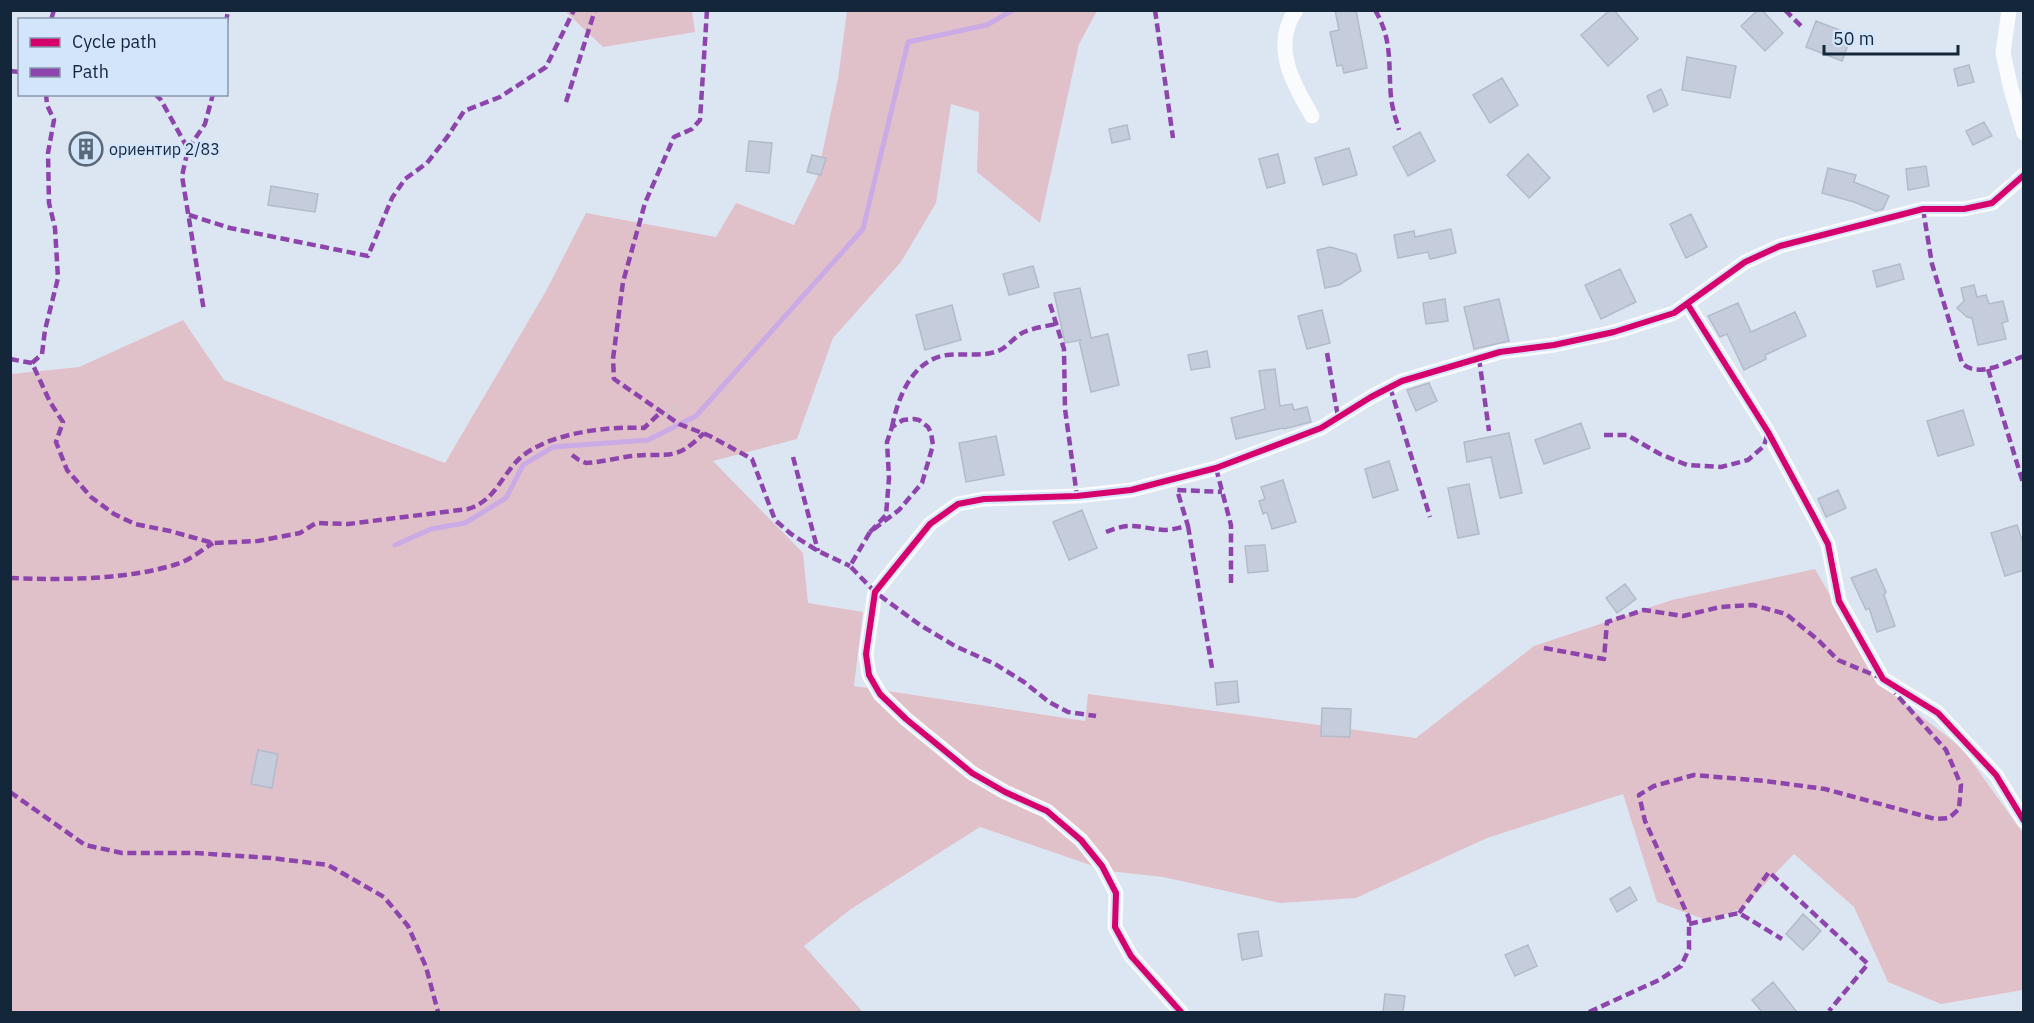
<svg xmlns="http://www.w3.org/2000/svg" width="2034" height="1023" font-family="'IBM Plex Sans',sans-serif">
<rect width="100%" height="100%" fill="#dce6f2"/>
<!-- green -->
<path fill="#e1c1c9" d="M565,11H692L695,32L603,47Z
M847,11H1097L1079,44L1040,223L977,172L979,112L951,104L936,203L901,262L833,338L797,439L713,461L803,553L808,603L863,612L854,686L1085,721L1088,694L1416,738L1534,646L1672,600L1815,569L1883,687L1962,748L2023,833V990L1941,1004L1888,982L1854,907L1794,854L1742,908L1709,921L1657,902L1623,794L1487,838L1356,898L1280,903L1163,877L1108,871L980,827L851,909L804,946L863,1012H11V374L79,367L183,320L224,380L445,463L546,291L586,213L716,237L736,203L794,225L817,178L838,79Z"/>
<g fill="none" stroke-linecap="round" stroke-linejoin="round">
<!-- stream -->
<path stroke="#cbabe5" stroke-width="5" d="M395,545L431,529L465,523L506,498L523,465L553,447L648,440L696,416L863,229L908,42L987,25L1013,10"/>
</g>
<!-- building -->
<path fill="#c5cddc" stroke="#b3baca" stroke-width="1.5" d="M1335,10H1356L1367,68L1344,73L1342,65L1337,66L1330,32L1339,30Z
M1610,10H1614L1638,39L1608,66L1581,35Z
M1758,10H1762L1783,33L1765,51L1741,26Z
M1816,21L1852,35L1842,61L1806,47Z
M1687,57L1736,66L1730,98L1682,90Z
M1969,65L1974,82L1958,86L1954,69Z
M1502,78L1518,105L1490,123L1473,95Z
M1661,89L1668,105L1654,112L1647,96Z
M1984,122L1992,136L1973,145L1966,131Z
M1127,125L1130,139L1112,143L1109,129Z
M1420,132L1435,161L1408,176L1393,147Z
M749,141L772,143L769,173L746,171Z
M1349,148L1357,175L1323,185L1315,158Z
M1278,154L1285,183L1267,188L1259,159Z
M1528,154L1550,178L1529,198L1507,175Z
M812,155L826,158L821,175L807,172Z
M1926,166L1929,186L1908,190L1906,169Z
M1828,168L1856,175L1854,182L1889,196L1883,209L1876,211L1854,202L1822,193Z
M271,186L318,194L315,212L268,205Z
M1691,214L1707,247L1686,258L1670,224Z
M1451,229L1456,253L1430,259L1428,252L1398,258L1394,235L1414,231L1415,237Z
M1330,247L1356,254L1361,271L1339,285L1325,288L1317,250Z
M1900,264L1904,279L1877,287L1873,271Z
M1033,266L1039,287L1009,295L1003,274Z
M1620,269L1636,302L1601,319L1585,285Z
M1974,285L1977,297L1986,295L1989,304L2003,301L2008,321L2002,323L2006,339L1978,345L1972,318L1967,317L1957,308L1964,301L1961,288Z
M1080,288L1091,338L1108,334L1119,385L1091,392L1079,340H1082L1065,343L1054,293Z
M1445,299L1448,321L1426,324L1423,303Z
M1499,299L1509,341L1474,349L1464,307Z
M1738,303L1751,332L1795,312L1806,336L1765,355L1766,359L1744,370L1727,334L1720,337L1708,316Z
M952,305L961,340L925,350L916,315Z
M1322,310L1330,343L1307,349L1298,316Z
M1207,351L1210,367L1191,370L1188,355Z
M1275,369L1280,406L1292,404L1294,410L1307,407L1311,422L1284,429L1283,428L1236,439L1231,418L1265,409L1259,371Z
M1429,383L1437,401L1416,411L1407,390Z
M1963,410L1974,445L1938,456L1927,421Z
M1581,423L1590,448L1544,464L1535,440Z
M1509,433L1522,493L1500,498L1491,457L1467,462L1464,442Z
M996,436L1004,475L966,482L959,443Z
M1389,461L1398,490L1373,498L1365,469Z
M1283,480L1296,522L1272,529L1267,512L1263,514L1259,501L1265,499L1261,487Z
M1469,484L1479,534L1458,538L1448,488Z
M1838,490L1846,508L1826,517L1818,499Z
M1082,510L1097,548L1069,560L1053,522Z
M2017,525L2024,546V570L2005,576L1991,533Z
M1265,545L1268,571L1248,573L1245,546Z
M1876,569L1886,592L1884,595L1895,626L1877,632L1869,608L1866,610L1851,578Z
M1625,584L1636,599L1617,613L1606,598Z
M1237,681L1239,702L1217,705L1215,683Z
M1322,708L1351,709L1350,737L1321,736Z
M258,750L278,754L272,788L251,784Z
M1630,887L1637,900L1617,912L1610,899Z
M1803,914L1821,931L1803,950L1786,934Z
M1258,931L1262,956L1242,960L1238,934Z
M1528,945L1537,966L1515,976L1505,955Z
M1773,982L1797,1012H1762L1752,1000Z
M1385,994L1405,996L1403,1012H1383Z"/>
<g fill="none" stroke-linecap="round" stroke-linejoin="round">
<!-- path -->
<path stroke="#c2c8ce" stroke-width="3" stroke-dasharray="3 4.5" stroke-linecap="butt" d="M667,415L674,405"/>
<!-- street -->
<path stroke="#fafbfd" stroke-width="15" d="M1296,10C1271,46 1293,83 1312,116
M2009,10L2003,53L2011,89L2024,133
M1688,305L1768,432L1814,517L1828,544L1839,601L1883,679L1938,713L1996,775L2024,821
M1181,1012L1131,956L1115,927L1116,893L1102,866L1081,840L1047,811L1005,792L972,773L906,719L880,694L869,675L866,654L875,592L930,524L958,504L984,499L1077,496L1131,490L1216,468L1321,428L1371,397L1402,381L1500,352L1554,345L1614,332L1674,313L1745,262L1780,246L1923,209H1964L1992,203L2024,175"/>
<!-- quiet -->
<path stroke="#8e44ad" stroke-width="4.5" stroke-dasharray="9 4.5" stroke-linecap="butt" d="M707,10L700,120L692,129L674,137L645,203L623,282L613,359L614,379L679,424L710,436L752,459L775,520L791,534L818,551L850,566
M1155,10L1173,138
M1375,10C1393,40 1388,65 1391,97C1392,108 1396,119 1399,130
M1785,10L1802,27
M51,20L54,10
M226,23L228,10
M10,71L20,72
M155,94L161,100L188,149L182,176L204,311
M566,102L595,10
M188,149L205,124L213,94
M1923,209L1932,264L1962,363C1978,379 2006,362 2024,356
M189,215L230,228L368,256L392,198L405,179L427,163L448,136L464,111L500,97L546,67L574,10
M1050,304L1064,349L1065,409L1077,496
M1327,353L1338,417
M1479,358L1489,431
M10,359L32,363L50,402L63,422L56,442L67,470L91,497L114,514L135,524L170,531L213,543L258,541L300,533L316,523L348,524L468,509C495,501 501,476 520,458C548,433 607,426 644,428L661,412
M32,363L42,354L45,330L58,278L55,228L49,203L48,153L54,120L47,105L46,94
M1988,369L2024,486
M1390,387L1430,517
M892,427C898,397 912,360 947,355C964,353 982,357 998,351C1008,347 1015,336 1024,332C1034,328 1046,326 1056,324
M1604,435H1627L1660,454L1687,465L1721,467L1748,460L1764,446L1768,432
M572,455L579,460L586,463C602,462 617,458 632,456C669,452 674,463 704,433
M793,457L818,551
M1216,468L1231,525V584
M1188,526L1212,668
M870,532L886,515L889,478L887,442L892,427L903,420L914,419L919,420L928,427L931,433L933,445L922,483L899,510L870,532L850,566L875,592L920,625L955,646L995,664L1024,682L1049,702L1068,712L1096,716
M1106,532C1133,521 1138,528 1164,530C1172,530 1181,527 1188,526L1177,490L1222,492
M10,578C63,580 127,580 177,564C190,560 202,550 213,543
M1544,648L1604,659L1607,622L1644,610L1683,616L1720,607L1753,605L1786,614L1817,639L1838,660L1881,678
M10,792L85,845L122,853H195L271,858L328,865L384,897L408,926L426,967L438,1012
M1739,913L1769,872L1868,964L1829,1011
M1689,924L1739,913L1782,939
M1589,1012L1659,980L1681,966L1689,949V918L1645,821L1639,795L1654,786L1694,775L1765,781L1825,789L1935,819L1949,818L1959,809L1961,785L1946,750L1895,693"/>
<!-- cycleway casing -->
<g stroke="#d3e5fb" stroke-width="10">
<path id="cycleway" d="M1688,305L1768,432L1814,517L1828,544L1839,601L1883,679L1938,713L1996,775L2024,821
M1181,1012L1131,956L1115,927L1116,893L1102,866L1081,840L1047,811L1005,792L972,773L906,719L880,694L869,675L866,654L875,592L930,524L958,504L984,499L1077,496L1131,490L1216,468L1321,428L1371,397L1402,381L1500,352L1554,345L1614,332L1674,313L1745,262L1780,246L1923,209H1964L1992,203L2024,175"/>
</g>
<!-- cycleway -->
<use href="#cycleway" stroke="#d6006c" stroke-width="6"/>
</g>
<!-- icons -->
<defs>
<g id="building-ring" transform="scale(1.725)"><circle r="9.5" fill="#d3e5fb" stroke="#5a697a" stroke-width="1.5"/><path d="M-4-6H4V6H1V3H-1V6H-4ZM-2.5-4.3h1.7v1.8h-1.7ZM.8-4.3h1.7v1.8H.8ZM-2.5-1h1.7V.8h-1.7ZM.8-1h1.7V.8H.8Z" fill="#5a697a"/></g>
</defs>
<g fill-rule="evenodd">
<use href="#building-ring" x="86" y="149"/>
</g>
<g text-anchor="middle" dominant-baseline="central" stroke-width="4.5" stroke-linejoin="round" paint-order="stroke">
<!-- poi labels -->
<g font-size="16" fill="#142639" stroke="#d3e5fb" text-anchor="start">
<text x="109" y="149">ориентир 2/83</text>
</g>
</g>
<!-- border -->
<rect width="2034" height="1023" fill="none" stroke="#142639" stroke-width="24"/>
<!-- legend -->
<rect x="18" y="18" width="210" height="78" fill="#d3e5fb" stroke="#8799ad" stroke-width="1.5"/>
<rect x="30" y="38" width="30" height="9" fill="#d6006c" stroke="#8799ad" stroke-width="1.5"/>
<text x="72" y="48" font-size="18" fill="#142639">Cycle path</text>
<rect x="30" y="68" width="30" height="9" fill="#8e44ad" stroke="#8799ad" stroke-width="1.5"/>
<text x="72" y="78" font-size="18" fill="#142639">Path</text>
<!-- scale -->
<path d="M1824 45v9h134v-9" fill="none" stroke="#142639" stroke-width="3"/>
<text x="1833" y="45" font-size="18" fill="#142639" stroke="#d3e5fb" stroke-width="4.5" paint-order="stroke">50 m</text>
</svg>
